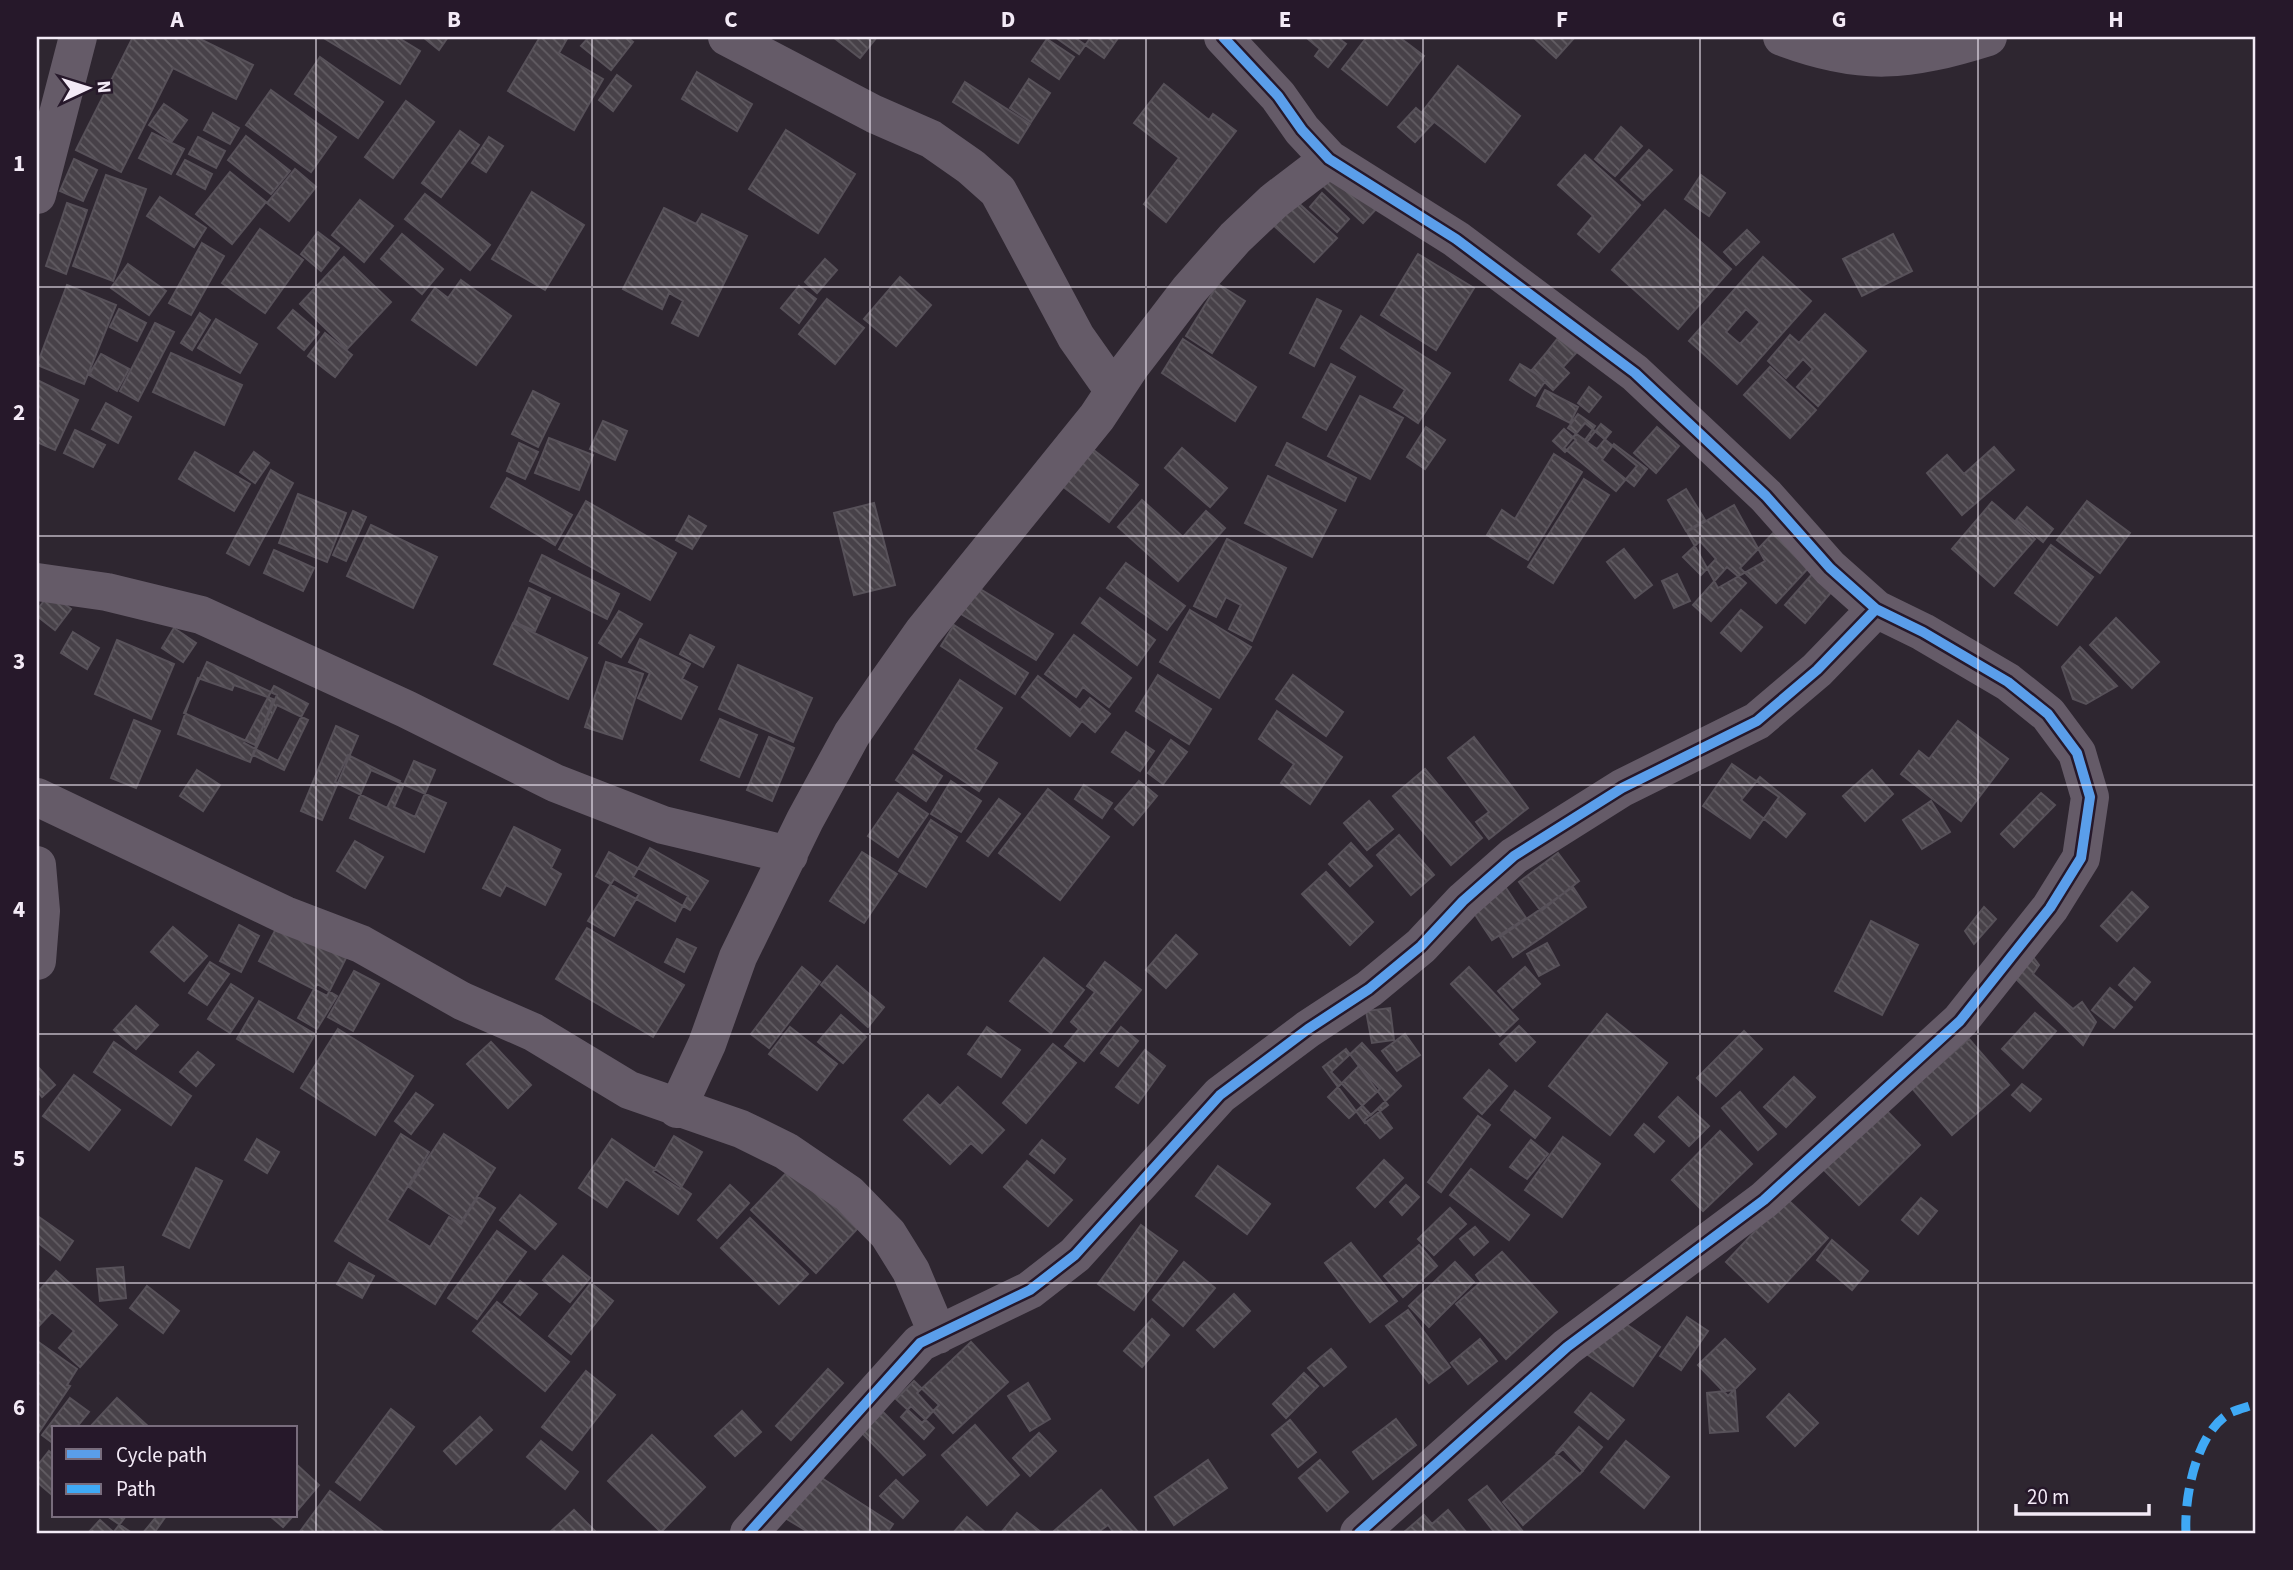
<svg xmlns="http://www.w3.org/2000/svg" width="2293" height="1570" font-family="'Source Sans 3',sans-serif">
<defs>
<pattern id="building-back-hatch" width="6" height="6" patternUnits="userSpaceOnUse" patternTransform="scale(1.75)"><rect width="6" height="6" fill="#474148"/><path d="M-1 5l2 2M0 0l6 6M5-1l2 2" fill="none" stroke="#625d63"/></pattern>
</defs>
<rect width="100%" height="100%" fill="#2e2630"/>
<!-- building -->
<path fill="url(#building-back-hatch)" stroke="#575159" stroke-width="2" fill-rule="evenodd" d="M133,37H196L253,65L236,99L173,68L121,172L76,150Z
M322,37H397L420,51L400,84Z
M423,37H448L439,50Z
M540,37H568L559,53L603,79L574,130L508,91Z
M589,37H627L633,42L611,70L581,46Z
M833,37H877L860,58Z
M1055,37H1091L1079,54Z
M1074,37H1117L1118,38L1104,58Z
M1310,37H1337L1346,44L1328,67L1315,56L1320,49L1308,39Z
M1367,37H1399L1424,56L1387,105L1342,69Z
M1533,37H1575L1556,58Z
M1047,39L1074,57L1059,79L1032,61Z
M320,57L383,102L358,138L295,94Z
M1458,66L1520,116L1485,162L1422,112Z
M697,72L752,104L737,131L682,99Z
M617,75L631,86L613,111L599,100Z
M1029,79L1050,93L1031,122L1010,108Z
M965,82L1030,124L1018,143L953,102Z
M1164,84L1209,120L1213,114L1236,131L1166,222L1144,204L1179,158L1134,123Z
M271,90L336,137L311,172L246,125Z
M406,101L434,122L393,178L365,157Z
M164,104L187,120L172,141L149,125Z
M1416,108L1433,123L1415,142L1398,127Z
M213,113L239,128L230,144L204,130Z
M1621,127L1642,146L1615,176L1595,159Z
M786,130L855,174L818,233L749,189Z
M460,131L479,145L441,197L422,183Z
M152,133L184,149L171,174L139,158Z
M246,136L290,171L271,194L228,160Z
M198,137L225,151L216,168L189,154Z
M489,137L503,146L486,172L472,163Z
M1649,150L1672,170L1643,200L1621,180Z
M1585,155L1640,205L1599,252L1578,234L1593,216L1558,185Z
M74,159L97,170L83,201L60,191Z
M185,160L212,174L205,189L177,174Z
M1336,166L1379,206L1363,223L1320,183Z
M295,169L316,187L289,221L267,203Z
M230,172L266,202L232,244L196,214Z
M106,175L146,189L113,281L73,266Z
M1701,175L1725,193L1709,216L1685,199Z
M532,192L584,225L545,290L492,259Z
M1322,193L1349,219L1337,232L1310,207Z
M425,194L490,245L470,270L405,219Z
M160,197L206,228L194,247L147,216Z
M1293,198L1337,238L1314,262L1271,223Z
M360,200L393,226L364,262L332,235Z
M67,203L87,210L66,274L46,266Z
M664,208L696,224L702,214L747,236L698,336L672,323L683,301L669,293L662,309L623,289Z
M1665,210L1731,269L1678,329L1612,270Z
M260,229L303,260L265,313L222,283Z
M1747,230L1759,242L1736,265L1724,252Z
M318,232L339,248L321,271L301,254Z
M402,234L443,269L422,294L381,259Z
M1893,234L1912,271L1862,296L1843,259Z
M202,243L224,256L191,315L169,303Z
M1418,254L1474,288L1436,350L1381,315Z
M344,257L391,302L347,349L300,304Z
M1763,257L1811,301L1737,384L1689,341ZM1746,309L1760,322L1740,344L1726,332Z
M825,259L837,270L817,293L805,282Z
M128,264L166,291L149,315L111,288Z
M900,277L931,305L896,346L864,319Z
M461,280L511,316L476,365L412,320L435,288L448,298Z
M1218,284L1245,301L1212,353L1186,336Z
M67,285L116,305L84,384L37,365Z
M799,286L816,299L799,323L781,308Z
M827,299L864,328L835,364L799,334Z
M1317,299L1341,311L1314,366L1290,353Z
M119,309L146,323L137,341L110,327Z
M293,310L319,332L304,350L278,328Z
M200,313L210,320L192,350L181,343Z
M1825,314L1866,351L1818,406L1797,387L1813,369L1803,359L1786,378L1768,361L1790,335L1799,343Z
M1361,316L1450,373L1418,423L1394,407L1405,390L1341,348Z
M216,319L257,344L240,373L198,348Z
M155,323L174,332L138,401L120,391Z
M325,333L352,355L335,377L308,356Z
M1558,338L1576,353L1563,367L1547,352Z
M1183,339L1256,387L1235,421L1162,373Z
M1547,352L1569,373L1553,390L1532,370Z
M171,353L242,385L224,425L153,392Z
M101,354L129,369L117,391L89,375Z
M1331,364L1355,377L1326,430L1303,417Z
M1520,364L1546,380L1535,396L1510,380Z
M1770,367L1816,410L1790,438L1744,395Z
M37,380L78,400L55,450L37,442Z
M1589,387L1601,397L1589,412L1578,403Z
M1545,390L1578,407L1570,423L1537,406Z
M533,391L559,404L538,447L512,434Z
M1360,396L1403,418L1370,479L1328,456Z
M106,403L131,417L118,443L92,429Z
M1578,414L1595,426L1585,440L1568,428Z
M603,421L627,431L615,460L590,449Z
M1585,423L1637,466L1616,491L1564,448Z
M1601,424L1611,432L1597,449L1587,442Z
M1426,427L1445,440L1425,469L1407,457Z
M1657,427L1679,446L1656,473L1634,453Z
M1564,429L1576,440L1565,452L1553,441Z
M75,430L105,445L93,467L64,453Z
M549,438L593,455L579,490L535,473Z
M1081,440L1138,485L1109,522L1052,478Z
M519,443L538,452L525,479L507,471Z
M1287,443L1356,478L1345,501L1276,465Z
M1614,444L1647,469L1634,486L1602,460Z
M1994,447L2014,470L1962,515L1927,473L1947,455L1964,474Z
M1182,448L1227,488L1210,507L1165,468Z
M195,452L250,484L234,511L179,479Z
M254,452L269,463L255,483L240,472Z
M1554,454L1582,472L1528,560L1487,535L1502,510L1515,519Z
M271,470L293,483L249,565L227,553Z
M1268,476L1336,510L1312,557L1245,523Z
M507,478L572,515L555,545L491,507Z
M1584,479L1609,495L1553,583L1528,567Z
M1686,489L1705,520L1686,531L1668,500Z
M298,494L346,513L327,562L279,543Z
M1142,500L1183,537L1206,511L1225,528L1178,581L1118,527Z
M586,501L676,553L650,600L559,549Z
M2087,501L2130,533L2100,573L2057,540Z
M1992,502L2035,539L1994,586L1952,549Z
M874,503L895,585L854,595L834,513Z
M1734,505L1765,561L1718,588L1687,532Z
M2027,507L2053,529L2043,542L2016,520Z
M353,511L366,517L346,561L333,555Z
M689,516L706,526L692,549L676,540Z
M371,525L437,557L413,608L347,576Z
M1777,529L1813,563L1776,603L1740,568Z
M1227,539L1286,568L1252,641L1229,629L1241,605L1226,597L1216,617L1194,606Z
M1700,541L1716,559L1701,575L1683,557Z
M2051,545L2093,577L2057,625L2015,593Z
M1624,549L1652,585L1635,598L1607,562Z
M274,550L314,568L303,591L264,573Z
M542,555L619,594L607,619L530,581Z
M1126,563L1185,606L1167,630L1107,588Z
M1727,567L1746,583L1711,621L1693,605Z
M1814,572L1833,590L1805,623L1785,605Z
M1677,574L1690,601L1674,608L1662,581Z
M977,587L1053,634L1036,660L961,614Z
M529,588L550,598L535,631L514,622Z
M50,593L71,609L55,630L37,616V610Z
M1100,598L1155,640L1137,665L1082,623Z
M1190,610L1251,647L1219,698L1160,662Z
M1741,610L1762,627L1741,651L1721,633Z
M619,611L642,624L621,657L599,643Z
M2116,618L2159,662L2132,688L2090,645Z
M513,623L587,658L568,699L494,664Z
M954,625L1028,673L1015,694L941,646Z
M174,628L196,643L183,662L162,648Z
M73,632L99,648L87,669L61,653Z
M690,635L714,647L703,667L680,654Z
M1074,635L1131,678L1109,707L1083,687L1076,697L1045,674Z
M640,639L690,664L682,679L697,687L681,719L638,698L650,673L629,662Z
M117,640L174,664L151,719L95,694Z
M2080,647L2117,686L2086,704L2073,699L2062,667Z
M207,662L277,695L255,745L184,713Z
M606,662L643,674L622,739L585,727Z
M738,665L812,698L793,742L719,709Z
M1158,675L1211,709L1189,744L1136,711Z
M1293,675L1343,712L1326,736L1276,699Z
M1038,676L1080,710L1090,698L1110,714L1095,732L1082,721L1070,736L1022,697Z
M198,678L232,690L234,685L273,699L250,762L178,734Z
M960,680L1002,708L975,749L997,763L979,791L915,749Z
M274,686L308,704L278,761L244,743Z
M277,705L308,720L284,770L253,755Z
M1277,711L1342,757L1310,804L1281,783L1294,764L1259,739Z
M720,719L757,735L739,777L701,760Z
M134,720L160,731L136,788L111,778Z
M1958,721L2008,759L1961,821L1901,774L1919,751L1929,759Z
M336,726L358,736L322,820L301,811Z
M1126,732L1154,751L1140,771L1112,752Z
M769,737L794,748L772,801L747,790Z
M1474,737L1528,808L1489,839L1476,822L1489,812L1448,758Z
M1171,740L1187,752L1163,784L1148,773Z
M348,755L400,781L387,808L335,782Z
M913,755L942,776L926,801L896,780Z
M414,761L435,770L415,817L394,807Z
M1732,764L1779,797L1750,838L1703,806Z
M1425,769L1482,838L1451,865L1393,796Z
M197,770L220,785L203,811L180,796Z
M371,770L446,803L424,852L350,818Z
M1872,770L1893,794L1865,821L1843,796Z
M1760,777L1805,814L1786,837L1741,800Z
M951,781L981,801L961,832L931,814Z
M1139,781L1157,796L1133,825L1115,809Z
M1084,785L1112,803L1102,818L1075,799Z
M1048,789L1109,837L1060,900L999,853Z
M898,793L928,814L898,857L868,836Z
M2041,793L2055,805L2014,847L2001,834Z
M999,799L1020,814L988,856L967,841Z
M1369,801L1393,829L1367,850L1344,823Z
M1931,801L1950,832L1922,849L1903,820Z
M931,820L957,837L926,887L899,871Z
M514,827L560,850L551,868L561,874L545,905L506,885L500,896L483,888Z
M1399,835L1434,875L1411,895L1377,855Z
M355,841L383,857L365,888L337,871Z
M1351,843L1372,866L1350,886L1329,864Z
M650,848L708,881L690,910L633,877Z
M609,852L688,896L675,921L596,876Z
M862,852L897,874L864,923L830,901Z
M1558,853L1579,881L1541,911L1519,882Z
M1326,872L1373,922L1350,945L1302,894Z
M614,879L639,894L614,936L588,921Z
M1502,882L1526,918L1492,940L1468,904Z
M1573,887L1586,907L1513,957L1500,937Z
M2132,892L2148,907L2117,941L2101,926Z
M1984,907L1996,919L1974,944L1965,931Z
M1871,921L1918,945L1882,1015L1835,991Z
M279,923L346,958L327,996L259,961Z
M239,925L259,936L241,972L220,961Z
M173,927L207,956L184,981L151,952Z
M587,928L684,985L653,1037L556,979Z
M1176,935L1197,954L1166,988L1146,970Z
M677,939L696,948L684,972L665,962Z
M1547,943L1559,965L1539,976L1527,954Z
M2030,953L2039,965L2033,974L2073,1009L2082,1002L2096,1022L2083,1045L2013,976Z
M1044,958L1084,990L1051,1033L1010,1001Z
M210,962L229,974L207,1005L189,993Z
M1105,962L1141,990L1084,1061L1065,1046L1079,1029L1071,1022L1095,992L1087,986Z
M837,966L884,1007L868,1027L821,985Z
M802,967L820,982L769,1048L751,1034Z
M1469,967L1518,1019L1500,1036L1451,984Z
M1525,967L1540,984L1513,1008L1498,991Z
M2134,968L2150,982L2135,1000L2119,985Z
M354,971L379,984L353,1031L328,1017Z
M231,984L253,998L230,1033L208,1019Z
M317,984L337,996L317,1029L298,1018Z
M2110,988L2132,1007L2114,1028L2092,1010Z
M259,1001L315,1034L293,1072L237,1039Z
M136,1006L158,1025L136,1049L114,1030Z
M1390,1008L1394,1040L1372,1043L1366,1011Z
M2035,1013L2056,1031L2023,1068L2002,1049Z
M1607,1014L1667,1063L1610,1135L1549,1086Z
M841,1015L866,1037L843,1063L818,1042Z
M1519,1026L1535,1042L1516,1061L1500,1044Z
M790,1027L837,1064L817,1090L769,1054Z
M987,1027L1020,1050L1001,1077L968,1054Z
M1121,1027L1138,1041L1118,1066L1101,1053Z
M338,1029L413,1076L375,1135L301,1088Z
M1744,1031L1762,1049L1716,1096L1697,1078Z
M1405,1034L1420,1055L1397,1071L1382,1051Z
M1969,1039L2009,1085L1952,1135L1912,1088Z
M114,1042L191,1096L171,1125L94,1072Z
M491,1042L531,1085L508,1108L467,1064Z
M1362,1043L1401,1086L1371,1115L1331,1072Z
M1053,1044L1076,1063L1026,1123L1003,1103Z
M1346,1049L1388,1105L1365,1123L1323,1067Z
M1145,1050L1165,1066L1138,1103L1116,1087Z
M198,1052L214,1065L196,1086L180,1072Z
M37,1066L55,1085L42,1097L37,1091Z
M1359,1066L1380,1089L1349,1118L1328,1097Z
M1489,1070L1507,1086L1482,1114L1464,1098Z
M74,1075L120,1110L89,1150L43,1116Z
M1794,1077L1815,1097L1786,1127L1764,1107Z
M2022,1084L2041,1099L2030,1111L2012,1095Z
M958,1087L1004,1130L982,1153L971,1143L950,1164L904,1120L928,1095L940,1106Z
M1515,1091L1550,1118L1535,1138L1501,1110Z
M1740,1092L1776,1134L1758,1150L1722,1108Z
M416,1093L433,1105L411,1134L395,1121Z
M1678,1097L1709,1126L1689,1146L1659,1117Z
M1881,1105L1920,1145L1859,1205L1820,1166Z
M1378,1109L1392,1128L1380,1138L1364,1120Z
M1478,1116L1490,1125L1441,1192L1428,1182Z
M1644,1124L1664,1141L1654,1152L1635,1135Z
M1720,1131L1752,1164L1703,1211L1672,1180Z
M401,1134L429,1152L387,1220L430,1247L449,1217L461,1224L478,1197L495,1208L435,1304L335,1241Z
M444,1134L495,1168L461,1222L409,1187Z
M674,1136L702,1152L680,1189L653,1172Z
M1563,1137L1600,1164L1562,1217L1525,1190Z
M257,1139L279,1152L267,1173L245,1160Z
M612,1139L691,1194L678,1214L626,1179L607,1207L579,1188Z
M1042,1140L1065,1159L1054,1173L1030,1154Z
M1531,1140L1548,1154L1527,1179L1510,1167Z
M1384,1160L1403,1178L1375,1207L1357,1188Z
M1027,1161L1072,1200L1048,1226L1004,1187Z
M1218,1166L1270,1204L1247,1234L1196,1196Z
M792,1167L857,1229L816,1273L751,1210Z
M196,1168L222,1181L189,1248L163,1235Z
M1471,1169L1529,1215L1509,1240L1450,1195Z
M730,1185L749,1203L717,1238L698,1220Z
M1406,1185L1419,1197L1402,1215L1390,1202Z
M520,1195L556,1224L535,1249L500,1220Z
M1786,1198L1828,1238L1768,1302L1726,1262Z
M1921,1198L1937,1211L1918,1234L1902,1220Z
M1450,1208L1466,1224L1434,1255L1418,1239Z
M39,1217L73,1241L60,1260L37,1242Z
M750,1218L808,1274L779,1304L721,1248Z
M1141,1225L1177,1251L1134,1310L1098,1284Z
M1475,1227L1488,1242L1474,1255L1460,1239Z
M497,1231L526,1252L477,1319L448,1298Z
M1832,1240L1868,1271L1852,1290L1817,1260Z
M1351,1243L1397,1301L1370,1322L1325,1263Z
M1419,1245L1437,1266L1403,1297L1384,1276Z
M1502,1252L1557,1312L1506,1359L1456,1304L1481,1282L1476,1275Z
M563,1256L590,1278L570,1302L543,1280Z
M1184,1262L1215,1288L1183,1326L1153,1300Z
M1455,1262L1474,1282L1429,1327L1409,1306Z
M349,1263L374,1276L362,1298L337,1284Z
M123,1267L126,1298L100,1301L97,1269Z
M56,1271L117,1325L80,1367L59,1348L74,1331L52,1312L37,1328V1293Z
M520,1281L537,1294L520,1315L504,1302Z
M591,1283L613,1301L571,1354L549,1336Z
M147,1286L179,1311L163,1333L130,1308Z
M1234,1294L1250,1311L1214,1347L1197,1330Z
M497,1302L569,1362L545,1391L473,1331Z
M1408,1310L1450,1367L1429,1383L1386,1326Z
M1614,1316L1660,1347L1633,1386L1588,1355Z
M1687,1317L1708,1331L1681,1370L1660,1356Z
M1152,1319L1169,1335L1142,1367L1124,1351Z
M1480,1339L1497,1361L1468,1384L1451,1363Z
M1725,1339L1755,1369L1728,1396L1698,1365Z
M37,1341L77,1369L67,1385L70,1386L37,1435Z
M971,1342L1008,1382L953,1433L917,1393Z
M1331,1349L1346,1367L1324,1386L1308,1368Z
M828,1369L843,1383L791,1440L776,1426Z
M586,1371L615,1395L572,1450L542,1427Z
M1304,1373L1318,1386L1286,1418L1273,1404Z
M914,1381L939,1405L922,1423L896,1399Z
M1028,1383L1050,1419L1030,1431L1008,1396Z
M1735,1390L1738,1431L1710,1433L1707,1393Z
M1591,1393L1624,1420L1608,1439L1575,1412Z
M1789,1394L1818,1423L1795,1446L1767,1417Z
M70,1398L89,1412L76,1428H54V1444L42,1435Z
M117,1398L150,1428H89Z
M911,1406L934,1428L924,1439L901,1417Z
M391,1409L414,1427L360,1500L336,1482Z
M742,1411L761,1432L735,1456L715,1436Z
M883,1412L925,1455L903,1475L862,1433Z
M480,1417L492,1430L456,1464L444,1451Z
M1396,1419L1416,1445L1373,1479L1353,1452Z
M1290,1420L1316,1452L1298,1467L1272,1435Z
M975,1425L1019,1475L987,1505L942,1455Z
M1579,1427L1602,1447L1580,1474L1556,1453Z
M1039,1433L1056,1451L1030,1476L1013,1458Z
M652,1435L705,1487L661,1532L608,1481Z
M541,1441L578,1472L565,1489L527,1457Z
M1626,1441L1669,1477L1644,1508L1601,1472Z
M1563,1449L1583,1471L1523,1525L1503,1502Z
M49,1451L54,1456L52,1495L37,1482V1466Z
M1208,1460L1227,1488L1174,1525L1155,1497Z
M1320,1460L1348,1492L1327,1511L1299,1478Z
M296,1464L319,1485L296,1512Z
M814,1473L893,1524L887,1533H810L785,1518Z
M896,1480L918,1501L903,1518L880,1496Z
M1487,1486L1524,1533H1495L1469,1500Z
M1101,1490L1139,1533H1114L1108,1525L1097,1533H1056L1054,1531Z
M330,1491L385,1533H299Z
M574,1510L597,1533H549Z
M1448,1510L1467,1533H1403L1424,1515L1432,1524Z
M1017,1513L1042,1533H1001Z
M107,1516H166L154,1533H132Z
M126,1516H157L143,1533H113Z
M270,1516H293L283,1527Z
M967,1517L986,1533H953Z
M100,1520L112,1531L109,1533H88Z"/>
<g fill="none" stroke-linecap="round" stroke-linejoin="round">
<!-- minor -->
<path stroke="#655b68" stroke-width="38" d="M727,37L874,114L931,139L971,167L998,191L1076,337L1114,391
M1223,37L1278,96L1302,130L1329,159L1456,239L1635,373L1766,496L1830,568L1876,609L1923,632L2008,682L2048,714L2077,753L2090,797L2081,858L2050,908L1960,1021L1764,1200L1567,1347L1359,1533
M1782,37C1862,67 1908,62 1988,37
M37,195L78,37
M37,582L107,592L201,615L406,709L555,783L663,825L789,855
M37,797L285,915L361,944L462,1001L533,1032L629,1090L741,1129L786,1151L849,1194L888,1234L911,1271L938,1335
M37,865L41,911L37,961
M677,1109L707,1044L738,957L805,820L852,734L887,683L923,632L1097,417L1130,367L1189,290L1235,238L1274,201L1329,159
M749,1533L920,1343L1030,1290L1075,1255L1220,1095L1308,1029L1369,989L1421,946L1463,901L1514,856L1622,788L1757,721L1817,670L1876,609"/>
<!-- quiet -->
<path stroke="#3fa9f5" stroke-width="9" stroke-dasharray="18 9" stroke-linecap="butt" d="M2186,1533C2184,1498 2196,1432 2230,1413C2238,1409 2248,1407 2256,1404"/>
<!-- cycleway casing -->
<g stroke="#26182a" stroke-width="15">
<path id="cycleway" d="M1223,37L1278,96L1302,130L1329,159L1456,239L1635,373L1766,496L1830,568L1876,609L1923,632L2008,682L2048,714L2077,753L2090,797L2081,858L2050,908L1960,1021L1764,1200L1567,1347L1359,1533
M749,1533L920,1343L1030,1290L1075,1255L1220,1095L1308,1029L1369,989L1421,946L1463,901L1514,856L1622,788L1757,721L1817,670L1876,609"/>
</g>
<!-- cycleway -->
<use href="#cycleway" stroke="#5a9eea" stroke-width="10"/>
</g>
<!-- grid -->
<path fill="none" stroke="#f3eaf6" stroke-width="2" stroke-opacity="0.55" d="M316,37V1533M592,37V1533M870,37V1533M1146,37V1533M1423,37V1533M1700,37V1533M1978,37V1533M37,287H2256M37,536H2256M37,785H2256M37,1034H2256M37,1283H2256"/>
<!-- border -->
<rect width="2293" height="1570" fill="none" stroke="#26182a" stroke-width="77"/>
<!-- legend -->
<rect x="52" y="1426" width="245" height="91" fill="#26182a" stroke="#786c7c" stroke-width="2"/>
<rect x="66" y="1449" width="35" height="10" fill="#5a9eea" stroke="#786c7c" stroke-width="2"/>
<text x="116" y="1462" font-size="21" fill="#f3eaf6">Cycle path</text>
<rect x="66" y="1484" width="35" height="10" fill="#3fa9f5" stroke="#786c7c" stroke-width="2"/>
<text x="116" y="1496" font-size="21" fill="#f3eaf6">Path</text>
<!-- north arrow -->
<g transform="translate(88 88) rotate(86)" stroke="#26182a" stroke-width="5" paint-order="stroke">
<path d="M0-5L12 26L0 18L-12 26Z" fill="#f3eaf6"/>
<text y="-10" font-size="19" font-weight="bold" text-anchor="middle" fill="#f3eaf6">N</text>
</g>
<!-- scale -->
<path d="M2016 1504v10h133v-10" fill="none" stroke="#f3eaf6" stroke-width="3.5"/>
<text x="2027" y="1504" font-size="21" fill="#f3eaf6" stroke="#26182a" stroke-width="5" paint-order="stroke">20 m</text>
<rect x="38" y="38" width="2216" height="1494" fill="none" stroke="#f3eaf6" stroke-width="2.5"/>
<g font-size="23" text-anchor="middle" font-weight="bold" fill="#f3eaf6">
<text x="177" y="27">A</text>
<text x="454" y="27">B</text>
<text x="731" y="27">C</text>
<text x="1008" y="27">D</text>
<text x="1285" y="27">E</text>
<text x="1562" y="27">F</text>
<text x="1839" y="27">G</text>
<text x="2116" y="27">H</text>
<text x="19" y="171">1</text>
<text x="19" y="420">2</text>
<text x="19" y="669">3</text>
<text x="19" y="917">4</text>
<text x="19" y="1166">5</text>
<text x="19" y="1415">6</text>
</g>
</svg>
